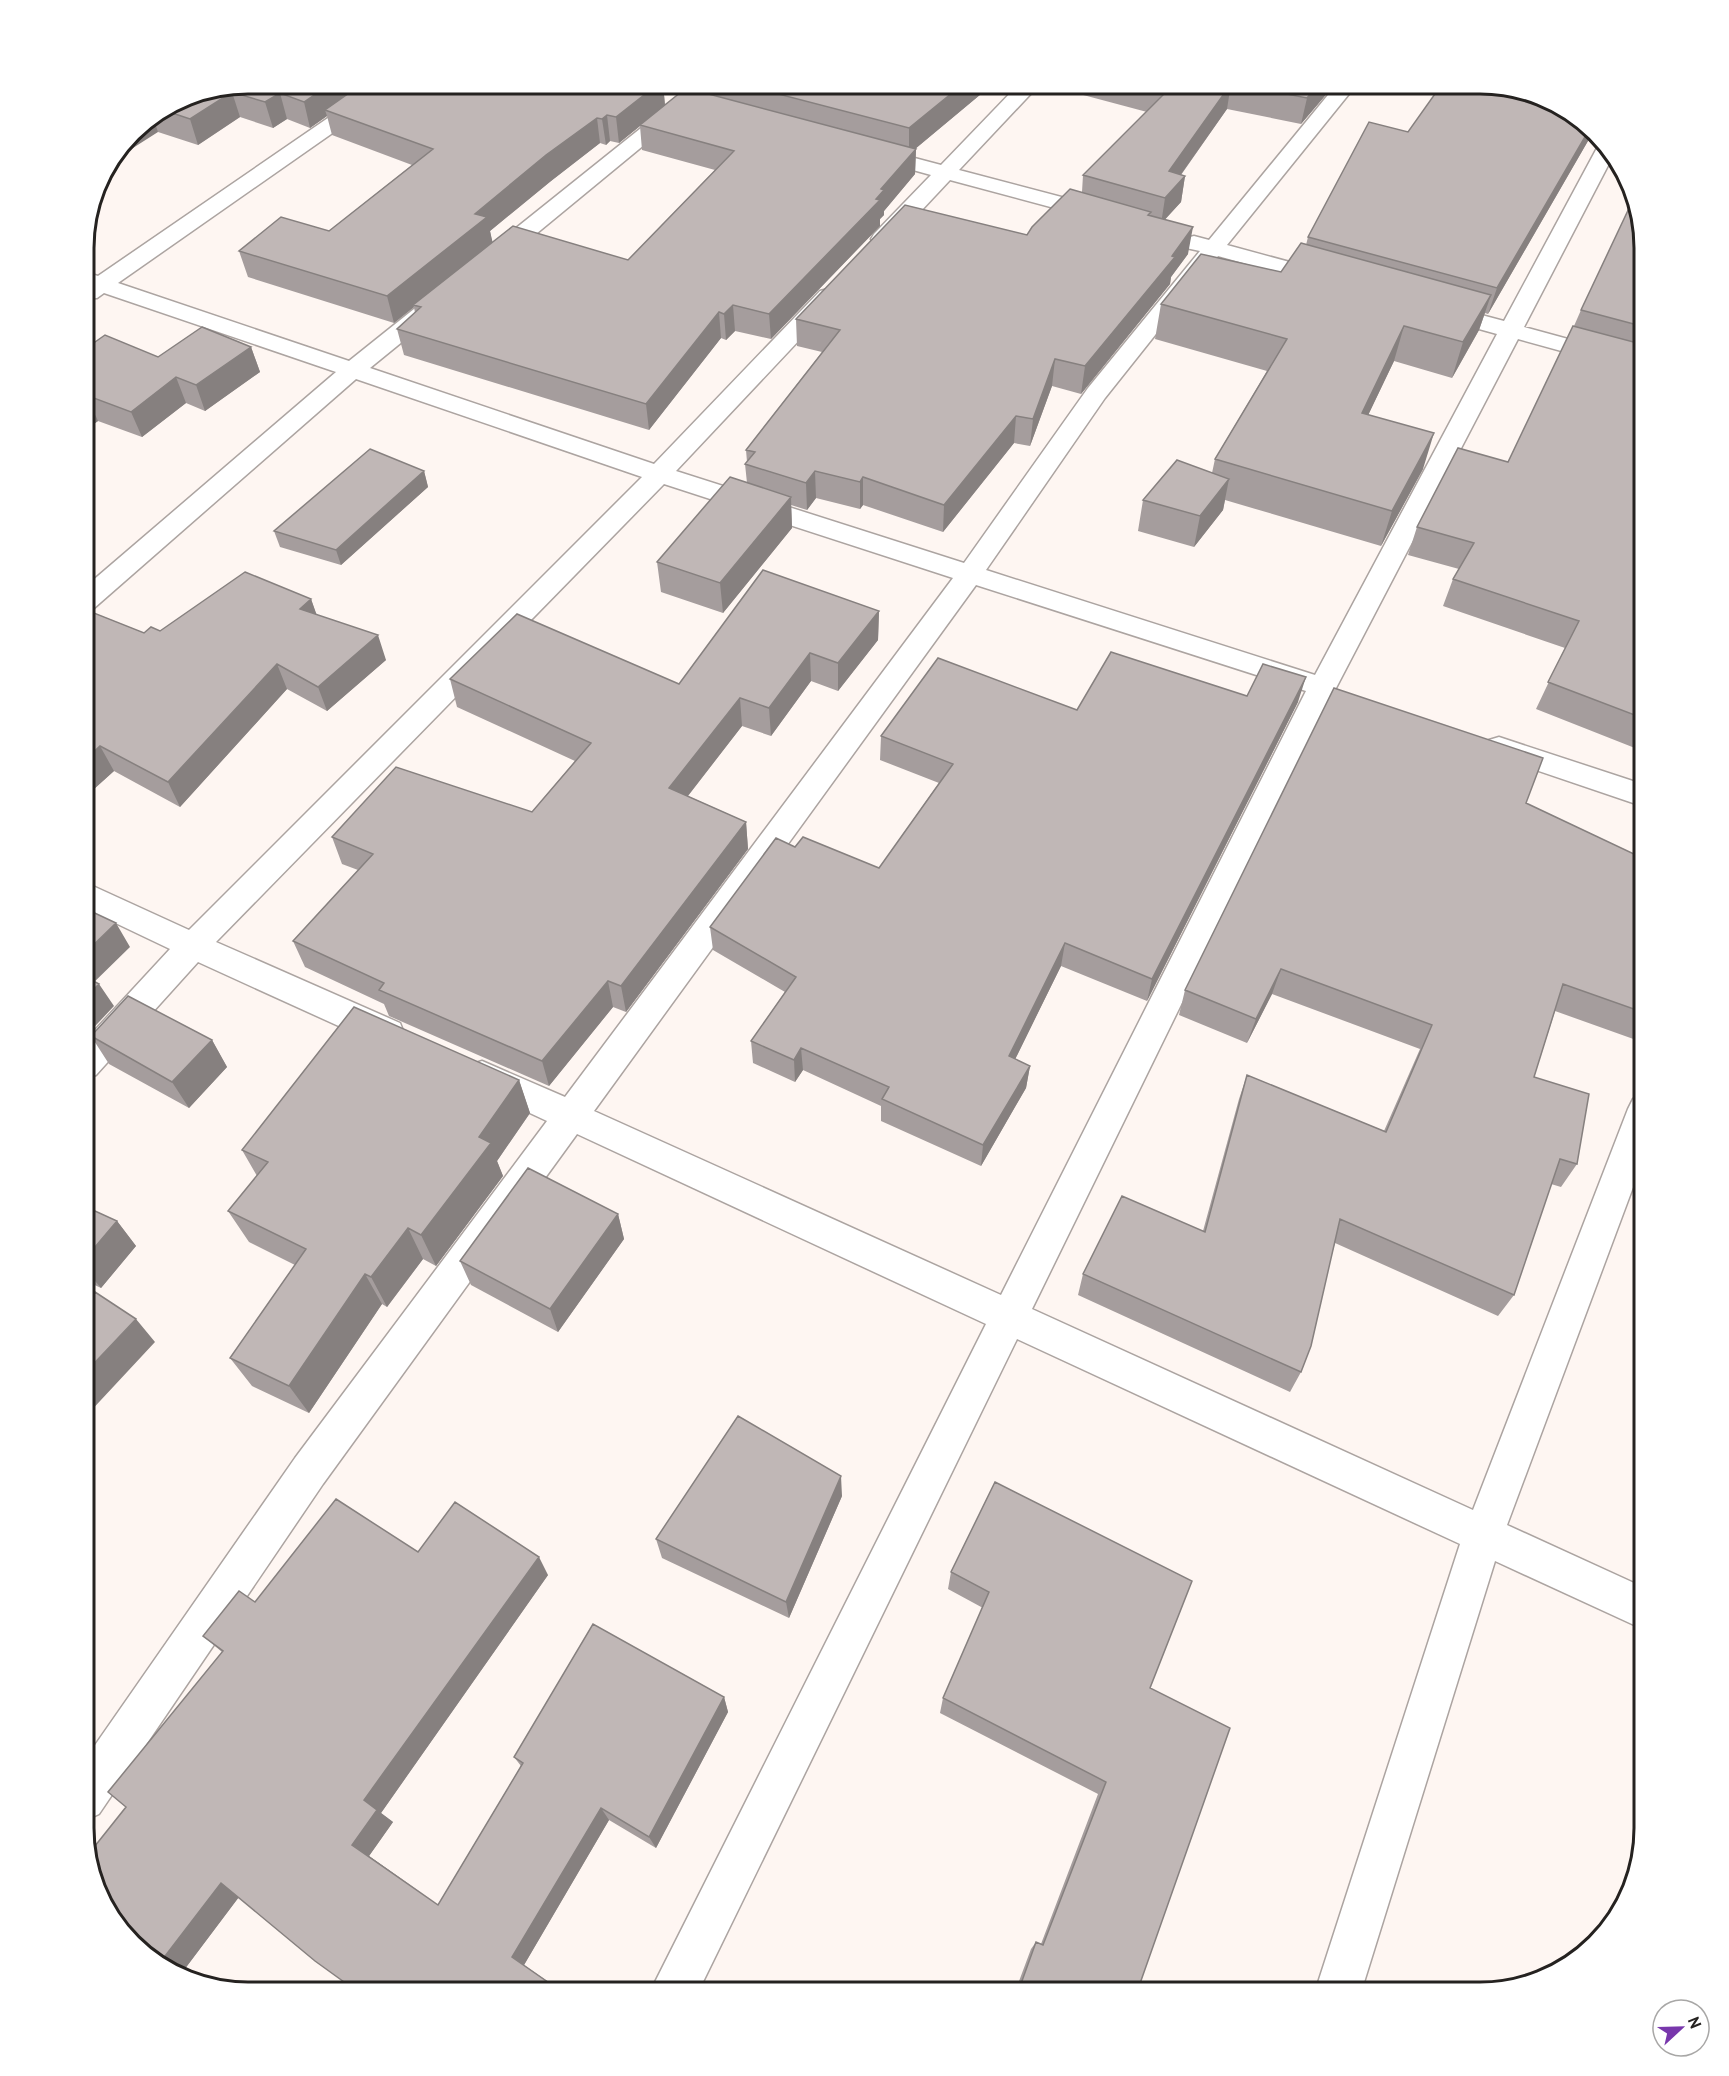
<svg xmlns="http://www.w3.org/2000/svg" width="1729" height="2076" font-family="'PT Sans',sans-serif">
<rect width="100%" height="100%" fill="#fef6f2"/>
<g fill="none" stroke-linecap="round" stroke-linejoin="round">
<!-- minor casing -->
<g stroke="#aca4a1" stroke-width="3">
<path id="minor" d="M696,84H718L502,262L494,264L486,262L483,257L486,252Z
M1019,84H1040L959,170L1107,209L1110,214L1107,219L1099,220L950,180L890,244L882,245L874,244L871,239L874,234L931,175L866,157L863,153L866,149L873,147L941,165Z
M1337,84H1357L1227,245L1334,274L1337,279L1334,284L1326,286L1218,256L1105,398L986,570L1315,675L1497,334L1432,316L1429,311L1432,306L1440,304L1504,321L1597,148L1602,143L1614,154L1524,327L1645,360V374L1518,339L1336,688L1032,1309L1473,1510L1628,1109L1633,1099L1645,1095V1155L1507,1525L1645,1588V1630L1495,1561L1361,1992H1315L1460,1544L1017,1339L698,1992H650L986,1324L577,1134L323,1484L99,1814L84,1821V1761L295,1458L547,1121L470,1085L465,1075L470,1065L482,1061L565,1097L953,578L664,484L216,942L400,1023L404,1033L400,1043L388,1046L376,1043L198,962L96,1075L84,1079V1042L170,949L84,908V882L189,930L642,477L356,379L93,609L84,612V588L336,372L104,293L97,298L84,299V272L98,276L360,96H374L377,100L374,104L118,283L349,361L424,301L432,299L440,301L443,306L440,311L370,368L654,464L820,291L828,289L836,291L839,296L836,301L676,471L964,563L1088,388L1200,251L1186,248L1183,243L1186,238L1194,236L1209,240ZM976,585L1306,691L1001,1295L594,1111Z
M1499,737L1645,785V807L1489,754L1485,747L1489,740Z"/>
</g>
<!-- minor -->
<use href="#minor" fill="#fff" fill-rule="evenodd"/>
</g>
<!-- wall -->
<path fill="#a59d9d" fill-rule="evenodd" d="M249,84H663L665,105L716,96L715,84H993L915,149H916L915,174L884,211V215L880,219V226L771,339L735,331L726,340L721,338L649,430L404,355L397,329L415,313L414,307L394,323L248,277L239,251L329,231L412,165L332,135L327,116L310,128L287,119L273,128L240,117L198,145L158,132L140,125L186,96ZM640,126L642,150L715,170L628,260L492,242L490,231L551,181L600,143L606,145L610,141L619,143Z
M1042,84H1335L1301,124L1227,109L1181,175L1185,176L1181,202L1164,220L1188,254L1171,277L1170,284L1081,394L1052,386L1030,446L1014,443L943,532L863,505L860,509L816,498L807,510L791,505L792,528L723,613L661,592L657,562L747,483L745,464L747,462L746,450L822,352L797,346L796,319L1027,235L1082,192L1083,175L1147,112Z
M1562,106L1592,134L1488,314L1485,313L1479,330L1452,378L1394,361L1368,415L1423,469L1381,546L1225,500L1223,510L1194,547L1138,531L1143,500L1212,473L1215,459L1267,371L1155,339L1161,304L1281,272L1306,245L1308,237L1408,132Z
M1645,248V752L1536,709L1565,648L1443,606L1453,579L1459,569L1408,555L1417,527L1508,462L1574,326L1581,310Z
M84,339L158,357L251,347L260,372L205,411L186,403L142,437L98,421L84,431Z
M424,471L428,487L341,565L280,547L274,531Z
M311,599L316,614L386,660L327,711L287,689L180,807L114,771L84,798V609L144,633L160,631Z
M879,611L878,640L838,691L811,681L771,736L742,726L688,796L746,822L748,849L626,1012L613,1007L549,1086L389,1016L384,1004L305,967L293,941L358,870L342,864L332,837L532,812L575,761L457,707L450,679L679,684Z
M1247,696L1298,702L1147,1001L1061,966L1015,1059L1030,1066L1026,1088L981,1166L881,1121V1106L803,1070L795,1082L753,1063L751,1041L785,992L713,950L710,927L795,847L879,868L939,783L880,760L881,736L1077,710Z
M1526,803L1634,854L1645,836V1033L1639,1041L1555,1011L1534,1077L1577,1164L1561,1187L1551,1184L1514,1295L1498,1316L1335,1243L1301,1372L1290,1392L1078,1295L1083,1274L1203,1231L1239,1099L1247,1075L1384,1131L1420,1049L1272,994L1247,1043L1179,1015L1185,990Z
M91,1036L212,1040L227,1067L189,1108L109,1064Z
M519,1080L530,1113L497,1161L503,1176L436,1266L423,1259L387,1307L382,1304L309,1413L252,1386L230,1358L295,1265L249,1242L228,1211L257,1176L242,1150Z
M84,1206L117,1221L136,1246L101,1288L84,1280Z
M618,1214L624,1239L558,1332L471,1285L460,1261Z
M995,1482L1150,1688L1137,1992H1015L1031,1949L1036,1942L1041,1944L1098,1794L940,1713L943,1698L983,1608L948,1589L951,1572Z
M842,1496L789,1618L662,1558L656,1539Z
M418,1552L548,1575L381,1813L393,1822L369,1856L438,1905L521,1766L514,1757L724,1697L728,1712L656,1848L609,1820L524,1965L238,1898L181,1974L167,1970L126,1807L222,1652L203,1636L255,1602Z"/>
<!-- shaded-wall -->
<path fill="#86807f" d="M330,84H374L325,110L327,116L310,128L304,102Z
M658,84H663L665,106L640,125V126L619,143L616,117Z
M963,84H993L909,154V128Z
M1231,84L1227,109L1165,197L1169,171Z
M1319,84H1335L1301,124L1307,98Z
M232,92L240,117L198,145L190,119Z
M280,93L287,119L273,128L265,102Z
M607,115L610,141L606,145L602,119Z
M153,117L158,132L111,162L140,125Z
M597,118L600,143L551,181L490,231L493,244L413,305L414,307L394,323L387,296L475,214L546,155Z
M1589,130L1592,134L1488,314L1497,288Z
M916,149L915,174L884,211V215L880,219V226L771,339L769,314L876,199L881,189Z
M1185,176L1181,202L1161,224L1165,198Z
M1193,227L1188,254L1171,277L1170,284L1081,394L1085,366L1172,256Z
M1491,295L1479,330L1452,378L1463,342Z
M733,305L735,331L726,340L724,314Z
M719,312L721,338L649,430L646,404Z
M1404,326L1394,361L1352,449L1362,413Z
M251,347L260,372L205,411L196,385Z
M1055,359L1052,386L1030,446L1033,419Z
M176,377L186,403L142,437L131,412Z
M86,395L98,421L84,431V397Z
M1016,416L1014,443L943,532L944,505Z
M1434,433L1423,469L1381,546L1392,511Z
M424,471L428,487L341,565L336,550Z
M815,471L816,498L807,510L806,483Z
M863,477V505L860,509V482Z
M1229,479L1223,510L1194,547L1200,516Z
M791,497L792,528L723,613L720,583Z
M311,599L320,624L300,609Z
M879,611L878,640L838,691V663Z
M378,635L386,660L327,711L318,687Z
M810,653L811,681L771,736L769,708Z
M277,664L287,689L180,807L168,782Z
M1306,677L1298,702L1147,1001L1152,979Z
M740,698L742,726L673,815L669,788Z
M100,746L114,771L84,798V761Z
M746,822L748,849L626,1012L621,986Z
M116,923L130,947L85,991L84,990V954Z
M1065,943L1061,966L1006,1078L1009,1056Z
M1281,969L1272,994L1247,1043L1256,1019Z
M608,981L613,1007L549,1086L542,1061Z
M99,984L114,1006L84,1038V999Z
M212,1040L227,1067L189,1108L172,1082Z
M801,1048L803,1070L795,1082L794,1060Z
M1030,1066L1026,1088L981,1166L983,1145Z
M519,1080L530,1113L497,1161L503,1176L436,1266L421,1235L479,1137Z
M618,1214L624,1239L558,1332L550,1309Z
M117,1221L136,1246L101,1288L84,1268V1260Z
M408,1228L423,1259L387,1307L371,1277Z
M365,1274L382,1304L309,1413L289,1386Z
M136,1319L155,1342L87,1415L84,1412V1374Z
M841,1476L842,1496L789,1618L786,1602Z
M539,1557L548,1575L381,1813L393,1822L369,1856L452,1914L352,1845L364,1800Z
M724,1697L728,1712L656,1848L649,1837Z
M601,1808L609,1820L524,1965L563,1992H562L512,1957Z
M221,1883L242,1893L181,1974L167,1970L159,1964Z"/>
<!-- building -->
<path fill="#c0b7b6" stroke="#86807f" stroke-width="1.5" d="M249,84H330L304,102L280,93L265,102L232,92L190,119L163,110L186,96Z
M362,84H658L616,117L607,115L602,119L597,118L546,155L475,214L487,217L387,296L239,251L281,217L329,231L433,149L325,110Z
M740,84H963L909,128Z
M1144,84H1231L1169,171L1185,176L1165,198L1083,175L1168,90Z
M1235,84H1319L1307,98Z
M1442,84H1491L1562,106L1589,130L1497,288L1308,237L1369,122L1408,132Z
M686,88L916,149L881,189L884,190L876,199L880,200L769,314L733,305L724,314L719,312L646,404L397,329L421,307L413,305L513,226L628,260L734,151L640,125Z
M1070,189L1151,212L1148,215L1193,227L1172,256L1175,257L1085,366L1055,359L1033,419L1016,416L944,505L863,477L860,482L815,471L806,483L745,464L755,452L746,450L840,330L796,319L905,205L1027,235L1032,227Z
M1631,204L1645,248V327L1581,310Z
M1301,243L1491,295L1463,342L1404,326L1362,413L1434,433L1392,511L1215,459L1287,339L1161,304L1201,254L1281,272Z
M1573,326L1645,345V719L1548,682L1579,621L1453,579L1474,543L1417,527L1458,448L1508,462Z
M202,327L251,347L196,385L176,377L131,412L86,395L84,397V339L95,342L105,335L158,357Z
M370,449L424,471L336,550L274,531Z
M1177,460L1229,479L1200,516L1143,500Z
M730,477L791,497L720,583L657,562Z
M763,570L879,611L838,663L810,653L769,708L740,698L669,788L746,822L621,986L608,981L542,1061L379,990L384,983L293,941L373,854L332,837L396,767L532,812L591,743L450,679L517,614L679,684Z
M245,572L311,599L300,609L378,635L318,687L277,664L168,782L100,746L84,761V609L144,633L151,627L160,631Z
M1111,652L1247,696L1263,664L1306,677L1152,979L1065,943L1009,1056L1030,1066L983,1145L882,1099L889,1087L801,1048L794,1060L751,1041L796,977L710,927L776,838L795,847L803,837L879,868L953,764L881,736L938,658L1077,710Z
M1334,688L1543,758L1526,803L1638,856L1645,836V1013L1563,984L1534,1077L1589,1094L1577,1164L1560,1159L1514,1295L1340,1219L1311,1346L1301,1372L1083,1274L1122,1196L1205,1232L1247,1075L1386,1132L1432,1025L1281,969L1256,1019L1185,990Z
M84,908L116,923L84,954Z
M84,976L99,984L84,999Z
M128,996L212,1040L172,1082L91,1036Z
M354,1007L519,1080L479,1137L491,1143L421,1235L408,1228L371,1277L365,1274L289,1386L230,1358L306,1249L228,1211L268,1162L242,1150Z
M528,1168L618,1214L550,1309L460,1261Z
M84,1206L117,1221L84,1260Z
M95,1292L136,1319L84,1374V1303Z
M738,1416L841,1476L786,1602L656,1539Z
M995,1482L1192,1581L1150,1688L1230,1728L1137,1992H1018L1036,1942L1043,1945L1106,1782L943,1698L989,1592L951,1572Z
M336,1499L418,1552L455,1502L539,1557L364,1800L377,1810L352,1845L438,1905L523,1763L514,1757L593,1624L724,1697L649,1837L601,1808L512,1957L562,1992H358L315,1961L221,1883L159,1964L112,1919L91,1851L126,1807L108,1792L223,1651L203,1636L239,1591L255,1602Z"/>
<!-- crop -->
<path d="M0 0H1729V2076H0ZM248 94H1480A154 154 0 0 1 1634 248V1828A154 154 0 0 1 1480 1982H248A154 154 0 0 1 94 1828V248A154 154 0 0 1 248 94Z" fill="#fff" fill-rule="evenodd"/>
<path fill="none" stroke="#252220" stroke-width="3" d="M248 94H1480A154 154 0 0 1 1634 248V1828A154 154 0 0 1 1480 1982H248A154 154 0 0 1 94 1828V248A154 154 0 0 1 248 94Z"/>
<!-- north arrow -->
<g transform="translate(1681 2028) rotate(68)"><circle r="28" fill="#ffffff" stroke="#a8a7a6" stroke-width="1.5"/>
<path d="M0-4.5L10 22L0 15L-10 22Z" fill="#7837ac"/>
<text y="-9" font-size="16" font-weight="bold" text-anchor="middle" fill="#252220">N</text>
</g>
</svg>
